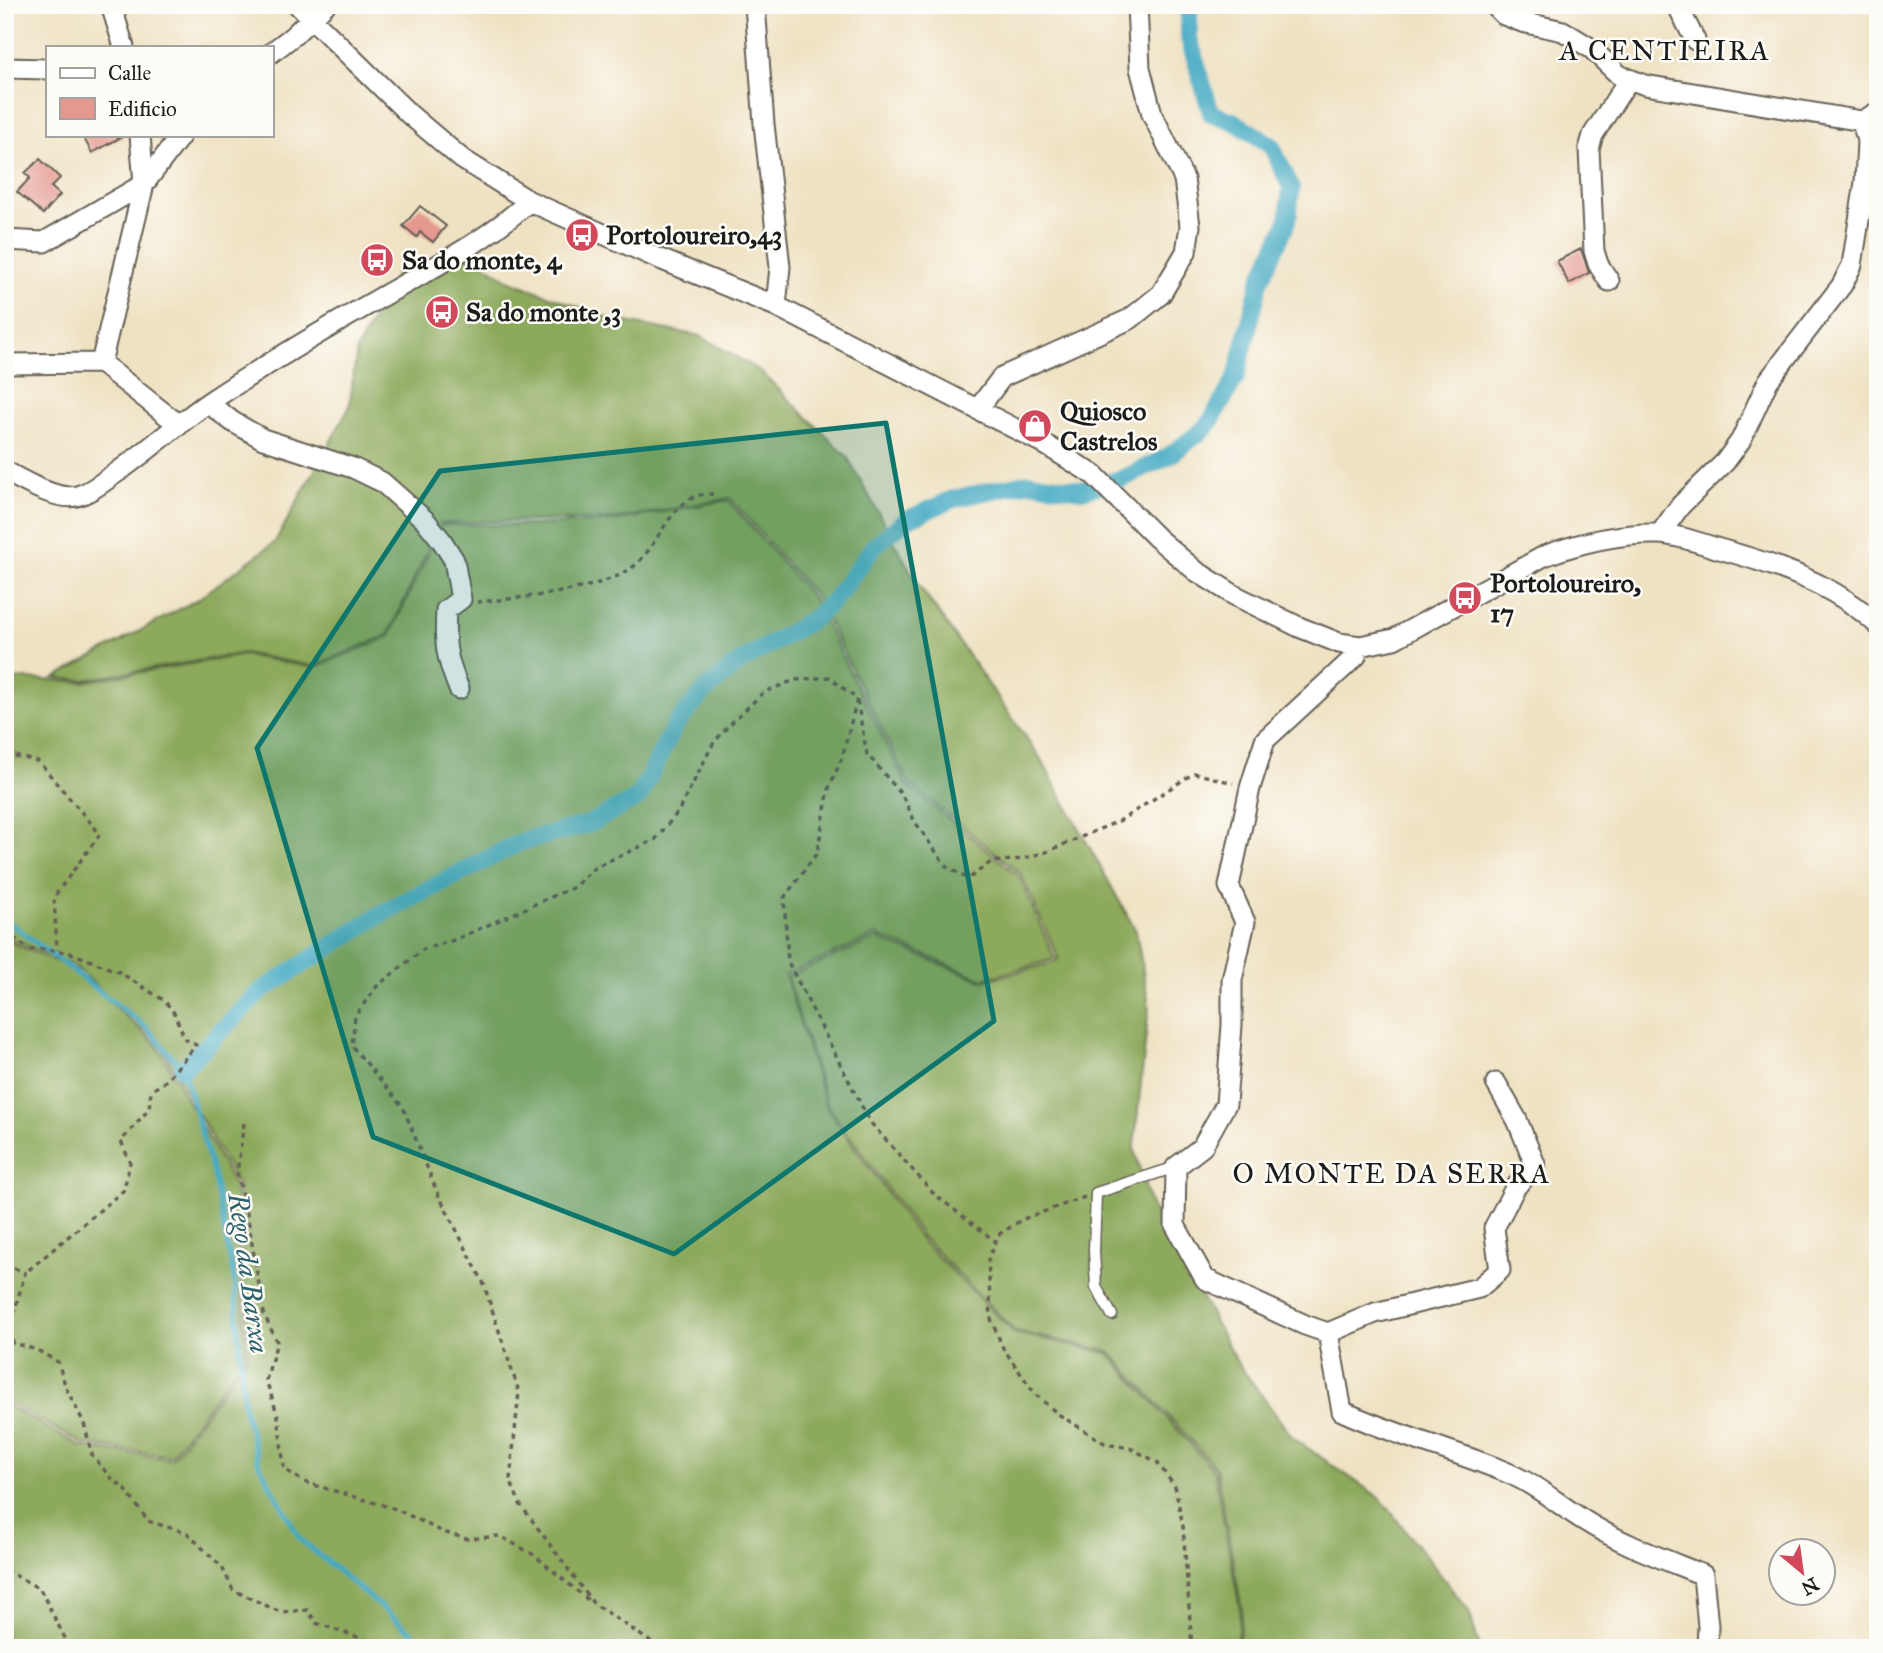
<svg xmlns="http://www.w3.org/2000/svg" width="1883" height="1653" font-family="'IM FELL Great Primer',serif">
<rect width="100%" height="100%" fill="#fdfcf7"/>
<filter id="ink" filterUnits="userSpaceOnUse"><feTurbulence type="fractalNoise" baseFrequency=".0143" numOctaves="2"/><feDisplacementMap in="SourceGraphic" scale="14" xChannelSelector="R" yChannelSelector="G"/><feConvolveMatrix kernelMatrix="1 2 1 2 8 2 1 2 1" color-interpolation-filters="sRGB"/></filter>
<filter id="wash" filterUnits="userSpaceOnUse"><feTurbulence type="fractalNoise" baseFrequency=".00686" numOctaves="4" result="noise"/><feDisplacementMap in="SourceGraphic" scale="28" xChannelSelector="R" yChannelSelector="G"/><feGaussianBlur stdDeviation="1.57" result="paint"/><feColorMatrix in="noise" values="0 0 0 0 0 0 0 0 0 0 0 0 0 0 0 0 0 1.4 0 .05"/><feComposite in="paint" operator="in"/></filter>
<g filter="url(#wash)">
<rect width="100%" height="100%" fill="#efe2c3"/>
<!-- forest -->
<path fill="#8ca95b" stroke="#54623c" stroke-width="2" d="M464,250L508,280L610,319L700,336L760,371L847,456L916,581L1039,756L1136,931L1149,1006L1134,1149L1151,1206L1237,1362L1293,1438L1380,1498L1469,1611L1480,1648H1238L1242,1610L1216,1468L1109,1351L1015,1331L923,1238L828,1106L787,977L876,938L983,981L1056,962L1058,958L1021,874L908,782L816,597L730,498L615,519L440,523L388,635L313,666L244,653L83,680L54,678L198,599L275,542L349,408L357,349L396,274Z
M728,500L813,598L906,784L1019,876L1055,959L983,979L876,935L785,975L826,1107L921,1240L1014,1333L1108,1353L1214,1470L1240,1610L1236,1648H5V1408L8,1406L82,1447L172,1459L249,1354L238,1185L159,1043L75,966L5,937V678L83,682L244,655L314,668L389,637L442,525H535L616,521Z
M5,940L73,968L157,1045L235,1186L246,1354L171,1456L83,1444L9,1403L5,1404Z"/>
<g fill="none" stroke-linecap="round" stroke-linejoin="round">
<!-- stream -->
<path stroke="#42a9c2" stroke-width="5" d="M5,919L146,1027L183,1069L213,1173L235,1284L244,1409L259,1464L300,1539L430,1648"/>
<!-- canal -->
<path stroke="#42a9c2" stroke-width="18" d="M183,1069L261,991L381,914L520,842L589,824L639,797L675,725L707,689L737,664L813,619L834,600L874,546L906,520L953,499L1030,482L1082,490L1124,478L1169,456L1207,427L1236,378L1260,281L1288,221L1291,187L1271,145L1233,121L1211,113L1189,38V5"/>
</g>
<g id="blocks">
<!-- building -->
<path fill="#e4988f" d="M82,135H125L92,153Z
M40,159L60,178L51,187L60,195L43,214L17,192L30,178L25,173Z
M420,206L446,226L433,242L420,232L417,237L403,226Z
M1581,249L1589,273L1569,284L1557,261Z"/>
</g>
</g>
<g filter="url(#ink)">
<use href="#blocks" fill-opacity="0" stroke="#666156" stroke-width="2"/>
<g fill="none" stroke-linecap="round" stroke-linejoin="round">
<!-- lane casing -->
<g stroke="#666156" stroke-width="13">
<path id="lane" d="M1112,1315L1096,1287L1094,1251L1096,1193L1176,1167"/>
</g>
<!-- street casing -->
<g stroke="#666156" stroke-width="23">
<path id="street" d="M111,5L124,47
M298,5L409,114L462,159L529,201L655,257L776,306L1041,442L1094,475L1157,538L1196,571L1234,595L1299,627L1339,643L1360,646L1394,639L1544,556C1581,542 1619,533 1659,534C1678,535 1697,542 1716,548C1774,564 1833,583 1878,625
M755,5L764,124L780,267L776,306
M1494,5L1504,15L1522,22L1563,31L1592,49L1619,75L1645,85L1862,121L1878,112
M1677,5L1695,40
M271,53L293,36L325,5
M5,68L47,69
M5,240L44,242L144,184L140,135
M1609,281L1598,264L1594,251L1589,149L1593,135L1629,79
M5,364L101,363
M208,403L233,422L263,439L353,468L382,482L425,520L442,541L454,560L461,599L446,610C444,643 446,658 459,689
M978,409L1002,377L1130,319L1161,294L1186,252L1190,226L1184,179L1152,114L1140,68L1137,5
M179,425L101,363L144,184L181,135
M5,471C23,481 60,503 80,495C93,491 104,481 116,473C148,451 177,424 209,402C274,359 342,319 410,281C452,257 493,235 529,201
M1660,534L1680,506L1725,462L1741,440L1768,381L1842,285L1852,265L1865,182L1867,141L1862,121
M1360,646L1356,656L1265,740L1250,788L1229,886L1245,922L1232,980V1025L1226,1104L1202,1147L1176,1167L1175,1225L1205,1279L1305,1325L1328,1333L1342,1411C1396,1436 1454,1450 1508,1473C1537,1485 1559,1505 1585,1521C1621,1544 1664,1559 1703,1575L1708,1626L1707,1648
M1328,1333L1375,1313L1479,1288L1500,1270L1494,1228L1515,1188L1535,1164L1517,1120L1496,1083"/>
</g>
<!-- path -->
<path stroke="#666156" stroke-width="3.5" stroke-dasharray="5 5" stroke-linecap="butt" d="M477,602C518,598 600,592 633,567C660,546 672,491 713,494
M857,701L867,754L902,795L915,822L946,866L968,879L991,862L1022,859L1046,852L1121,820L1194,773L1233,783
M5,754L38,761L100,834L54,897L57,950
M5,932L31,950L45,949L71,953L119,972L165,1001L174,1013L185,1039L196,1045L167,1080L151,1091L149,1109L121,1141L130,1162L124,1190L25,1273
M244,1123L237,1173L247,1214L264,1314L277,1342L266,1380L278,1416L284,1469L304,1482L396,1509L443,1532L467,1539L500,1536L534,1555L588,1600
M1085,1197L1023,1219L998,1235L988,1260L991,1319L1003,1348L1035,1394L1058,1414L1106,1444L1130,1448L1157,1462L1175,1487L1183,1526L1192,1648
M5,1264L25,1273L11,1324L13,1343L37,1350L58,1362L66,1388L84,1423L92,1455L110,1477L125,1489L148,1521L187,1533L222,1567L233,1590L280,1612L308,1610L316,1623L390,1648
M5,1573L9,1572L40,1589L70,1648
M660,1648L593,1603L520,1504L510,1480L519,1392L483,1282L437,1192L403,1107L352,1046L355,1016L377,986L424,949L454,940L574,887L595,867L655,840L678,812L713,744L728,726L764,692L795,680L829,677L857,699L842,758L829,788L817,853L784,898L788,962L870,1122L934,1194L995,1241"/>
<!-- lane -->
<use href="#lane" stroke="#fff" stroke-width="10"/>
<!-- street -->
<use href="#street" stroke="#fff" stroke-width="19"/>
</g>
</g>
<!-- marked area -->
<path fill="#0f766e" fill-opacity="0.2" stroke="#0f766e" stroke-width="5" stroke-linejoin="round" d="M886,423L994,1021L674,1254L373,1137L257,748L440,471Z"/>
<!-- icons -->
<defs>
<g id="bus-disc" transform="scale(1.75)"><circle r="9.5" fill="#d1495b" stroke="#fdfcf7"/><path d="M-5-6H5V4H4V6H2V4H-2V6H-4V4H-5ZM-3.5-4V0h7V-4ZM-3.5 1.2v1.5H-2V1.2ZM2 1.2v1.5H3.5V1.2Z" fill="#fff"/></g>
<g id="shop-disc" transform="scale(1.75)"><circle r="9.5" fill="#d1495b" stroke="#fdfcf7"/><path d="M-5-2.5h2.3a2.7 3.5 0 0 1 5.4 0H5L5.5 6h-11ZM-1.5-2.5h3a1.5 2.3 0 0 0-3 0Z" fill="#fff"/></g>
</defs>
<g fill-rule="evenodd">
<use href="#bus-disc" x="582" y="235"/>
<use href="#bus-disc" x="377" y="260"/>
<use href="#bus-disc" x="442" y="312"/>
<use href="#shop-disc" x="1035" y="426"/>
<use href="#bus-disc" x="1465" y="598"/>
</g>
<g text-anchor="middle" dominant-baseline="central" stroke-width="5" stroke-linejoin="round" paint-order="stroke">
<!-- poi labels -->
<g font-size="26" font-weight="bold" fill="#1c1c1c" stroke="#fdfcf7" text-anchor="start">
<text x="606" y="235">Portoloureiro,43</text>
<text x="402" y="260">Sa do monte, 4</text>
<text x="466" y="312">Sa do monte ,3</text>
<text x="1060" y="411">Quiosco<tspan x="1060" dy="30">Castrelos</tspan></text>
<text x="1490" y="583">Portoloureiro,<tspan x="1490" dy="30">17</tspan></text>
</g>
<!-- neighbourhood labels -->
<g font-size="28" letter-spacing="2" fill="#1c1c1c" stroke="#fdfcf7">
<text x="1665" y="50">A CENTIEIRA</text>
<text x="1392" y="1173">O MONTE DA SERRA</text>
</g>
<!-- water labels -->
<g font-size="28" font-style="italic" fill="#2f626f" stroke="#fdfcf7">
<text transform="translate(249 1273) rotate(82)">Rego da Barxa</text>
</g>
</g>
<!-- margin -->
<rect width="1883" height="1653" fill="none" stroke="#fdfcf7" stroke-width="28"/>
<!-- legend -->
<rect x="46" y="46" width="228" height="91" fill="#fdfcf7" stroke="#a3a29f" stroke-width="2"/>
<rect x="60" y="68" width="35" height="10" fill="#ffffff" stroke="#a3a29f" stroke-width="2"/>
<text x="108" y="80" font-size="21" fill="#1c1c1c">Calle</text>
<rect x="60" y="98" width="35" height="21" fill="#e4988f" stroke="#a3a29f" stroke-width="2"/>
<text x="108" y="116" font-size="21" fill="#1c1c1c">Edificio</text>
<!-- north arrow -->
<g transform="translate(1802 1572) rotate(151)"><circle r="33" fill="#fdfcf7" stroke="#a3a29f" stroke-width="2"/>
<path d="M0-5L12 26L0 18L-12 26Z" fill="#d1495b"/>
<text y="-10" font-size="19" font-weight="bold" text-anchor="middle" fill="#1c1c1c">N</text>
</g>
</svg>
